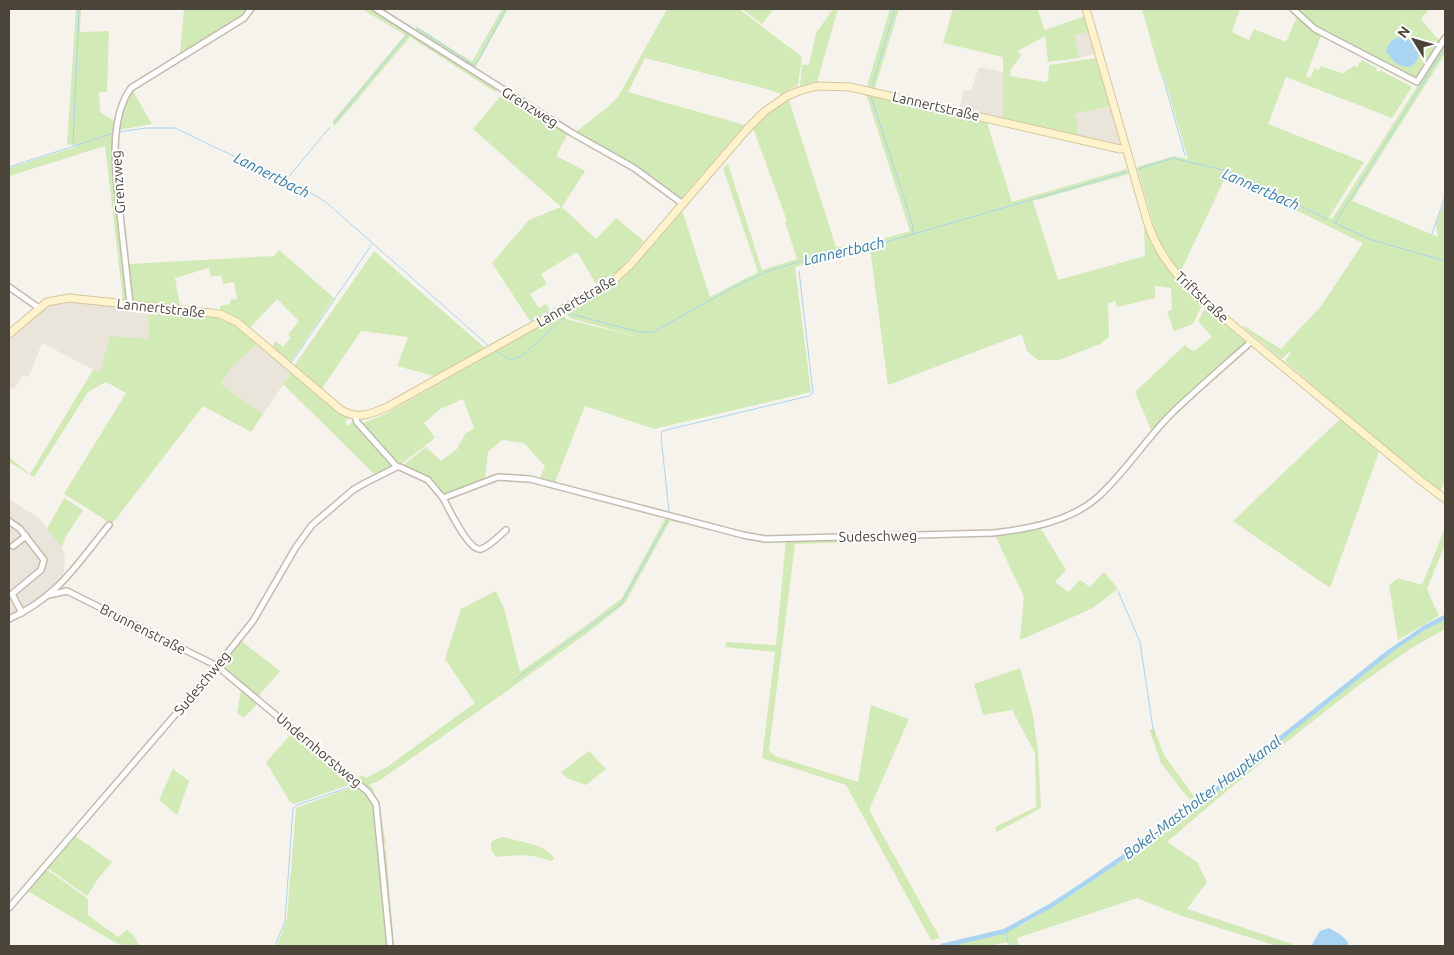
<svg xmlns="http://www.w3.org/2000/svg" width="1454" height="955" font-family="Ubuntu,sans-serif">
<rect width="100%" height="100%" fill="#f6f3ec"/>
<!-- residential -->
<path fill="#eae5da" d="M1089,32L1095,54L1079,58L1075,35Z
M979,67L1003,72V118L960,108L964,90L971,91Z
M1110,106L1121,145L1118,146L1077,136V123L1075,114Z
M69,300L148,310L149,339L100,373L42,343L29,377L23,375L14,390L9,387V337L49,304Z
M257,344L291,373L263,414L221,384L233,366Z
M9,499L39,518L62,547L64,552L65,561L64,571L59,583L33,605L9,617Z"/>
<!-- green -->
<path fill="#d2eab5" d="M76,9H81L80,32L109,31L107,92H99L100,112L117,123L112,144L116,203L128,299H123L105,146L9,176V168L75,147L76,144L67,145Z
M184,9H247L242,16L180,55Z
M362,9H373L498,88L495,92L410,37L335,126L332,122L405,35Z
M502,9H508L475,68L415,30L417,27L471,61L473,60Z
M667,9H739L802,57L798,85L781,94L763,88L645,58L628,92L745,125L680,200L634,167L576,135V132L608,107L618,97Z
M742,9H774L762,24Z
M833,9H838L817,82L800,86L802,65H809L816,33Z
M890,9H899L875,88L867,86Z
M953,9H1037L1045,30L1085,16L1089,32L1075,35L1079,58L1048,62L1045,36L1018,51L1021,56L1011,69L1010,76L1046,82L1048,80L1049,65L1096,58L1110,106L1075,114L1077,123V136L1003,118V57L943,43Z
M1142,9H1240L1232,32L1249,40L1254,29L1286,42L1297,17L1321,36L1306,76L1311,78L1314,68L1319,70L1321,66L1344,74L1346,71L1354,66L1357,67L1362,60L1377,68L1376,70L1379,72L1380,70L1412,87L1392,118L1286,77L1268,124L1364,162L1329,217L1332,219L1445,43V54L1352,201L1438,237L1436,224L1445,199V481L1440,492L1422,479L1285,361L1291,353L1289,352L1282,359L1243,327L1244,326L1281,349L1321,306L1363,243L1226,176L1180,273L1157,238L1137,167L1174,156L1188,159L1163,74L1160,73Z
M1297,9H1429L1421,19L1440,42L1419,76L1411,78L1317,28L1301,15Z
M132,89L152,124L119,130L126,98Z
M504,92L568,133L556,156L585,171L562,207L596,239L616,218L644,241L618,271L596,284L577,252L541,274L547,284L530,294L539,308L546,304L550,310L530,321L492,263L529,220L561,207L473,129Z
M866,94L987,123L1012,202L1126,169L1129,174L1033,201L1058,280L1145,256L1144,226C1160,260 1174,279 1203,303L1193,324L1174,331L1167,312L1172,309L1171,288L1155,286V298L1117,307L1115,301L1108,304L1109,337L1100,344L1059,360H1038L1027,351L1022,334L888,385L870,248L843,253L795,267L811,392L654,429L585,406L555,482L540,478L545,466L524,443L502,440L488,452L485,479L445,496L436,486L402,466L426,447L441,461L457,449L465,434L474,428L463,399L440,409L424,423L435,438L400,465L392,460L361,424L387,413L560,315L569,320L642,338L570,318L563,310H568L614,284L624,277L682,210L710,297L758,272L723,168L728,164L762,270L797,259L785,222L787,221L753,128L766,115L789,100L836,247L865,244L910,231Z
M279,250L334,298L290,363L272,347L276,341L283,347L291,338L288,334L299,321L277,299L250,328L231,314L220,310V306L230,304V300L237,299L234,282L223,284L221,275L211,277L209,268L175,278L180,306L133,301L128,264L274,256Z
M374,251L485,348L434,376L397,366L408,337L361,331L321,390L294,366Z
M1207,308L1245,340V344L1152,432L1135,392L1185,345L1188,348L1194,351L1212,337L1198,321L1204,310Z
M148,310L215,317L234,325L257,344L233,366L221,384L263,414L251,432L203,406L112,524L64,494L126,393L106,382L88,392L34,477L9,462V457L30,474L93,370L100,372L110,336L149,339Z
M291,373L338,413L349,418L345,422L348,426L353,421L356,424L393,464L392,469L376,476L283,384Z
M1340,419L1379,452L1330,588L1233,521Z
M64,498L83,510L66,536L62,547L47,529Z
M666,517L682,521L681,523L670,521L625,603L590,631L500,696L379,781L370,784L379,803L386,845H382L376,804L356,780L362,775L366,778L387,767L475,703L445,659L461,609L496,591L504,608L520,672L584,627L622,598Z
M1038,526L1043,532L1066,570L1055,582L1068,592L1080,580L1090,587L1104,572L1118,589L1091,609L1020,640L1024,597L995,535Z
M1445,528V544L1427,589L1439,616L1398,640L1389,585L1398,578L1422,585Z
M888,538L886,541L795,544L769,750L775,756L858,782L871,705L909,719L869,810L940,938L931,940L846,785L762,758L775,652L725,647L726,642L776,645L786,539Z
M1445,618V629C1401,652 1362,683 1323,713C1270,755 1218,798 1167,842L1197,862L1207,882L1187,909L1295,945L1294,946H1277L1182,916L1137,898L1017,938L1019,946H1010L1009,942L991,946H947L1005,932L1024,924L1083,888L1184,816L1390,652Z
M240,640L280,671L256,699L259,702L244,718L237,713L242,685L218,666Z
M1020,668L1033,715L1038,752L1041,808L997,832L995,827L1036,807L1035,753L1012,710L983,715L974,684Z
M1149,729H1154L1164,755L1196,799L1192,803L1161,763Z
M294,731L355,783L294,804L290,802L266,762Z
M589,751L606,769L586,785L567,778L561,772Z
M173,769L189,781L177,815L159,800Z
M358,785L367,792L374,804L389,946H277L287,918L296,808Z
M74,835L112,862L98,879L87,896L46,867Z
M503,837C517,841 549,845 554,859L551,861C529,853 519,855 496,857C492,852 489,848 492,841Z
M386,849L394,946H391L382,851Z
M45,868L88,899V915L118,937L127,930L134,936L139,945H123L116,943L26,890Z"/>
<!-- water -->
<path fill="#a9d4f2" d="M1401,37C1417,40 1426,54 1412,66C1400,69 1392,61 1386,51C1389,43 1392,38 1401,37Z
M1329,928L1341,935L1348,942V946H1311L1320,931Z"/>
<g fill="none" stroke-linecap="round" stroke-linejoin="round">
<!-- stream -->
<path stroke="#a9d4f2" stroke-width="1" d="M416,27L475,66L506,9
M1162,74L1185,155
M872,86L895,9
M792,90L796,88
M871,96L913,226V234
M766,106L779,97
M334,123L409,33
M118,132L146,128H175L315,195L327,203L489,346
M735,138L761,110
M73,145L79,9
M612,152L637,166L682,199L708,170
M9,167L114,133
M1135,170L1173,158L1227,171L1327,219
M286,180L330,127
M1333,222L1369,239L1445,261
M1335,223L1445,48
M1432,234L1445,196
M625,265L677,205
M569,315H575L639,332H653L734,287L766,272L839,249L865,248L1127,172
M490,345L615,275
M496,351L510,360L522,356L565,317
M291,363L372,244
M669,512L661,436L662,431L809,396L813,393L799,271
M1118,591L1140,642L1154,735
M515,680L621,604L667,521
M1005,931L1009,946
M275,946L285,921L293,808L297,805L356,785"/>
<!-- canal -->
<path stroke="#a9d4f2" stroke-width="4.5" d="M942,946L1005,931L1052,905L1081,886L1183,816L1390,651L1424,628L1445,617"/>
<!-- street casing -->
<g stroke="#c2bbae" stroke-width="8">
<path id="street" d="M376,9L572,133L634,168L683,204
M1293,9L1315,29L1417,82L1445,38
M9,287L39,308
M130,304C127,277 124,250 121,223C117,184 106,122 131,88L244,18L251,9
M355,416L357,422L397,467H400L428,480L443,498L498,477L530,479L743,535L765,539L993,533C1029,529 1072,521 1099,496C1126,471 1146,439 1172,413C1198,388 1225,365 1252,341
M443,498C448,507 469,552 481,549C489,547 499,536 506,530
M9,521L20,529L44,560L41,570L12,594L22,613
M13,546L26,536
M49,595L67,591L217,666L368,792L376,804L390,946
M9,619C58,597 76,565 109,525
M9,908L217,666L253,621L296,547L312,525L353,490L365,483L397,467"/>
</g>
<!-- secondary casing -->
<g stroke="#d6c79b" stroke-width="9">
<path id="secondary" d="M1086,9L1148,224C1160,258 1180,280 1206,303L1420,480L1445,499
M9,334L47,302L69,298L220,314L237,322L341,410C358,420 372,414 389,406L613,281L631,264L749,127L764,112L787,96L799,91L817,86L850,87L1120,149L1126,148"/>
</g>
<!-- street -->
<use href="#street" stroke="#fff" stroke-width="5"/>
<!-- secondary -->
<use href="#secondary" stroke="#fff3cd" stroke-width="7"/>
</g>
<g text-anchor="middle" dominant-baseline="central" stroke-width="4" stroke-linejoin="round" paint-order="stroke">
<!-- street labels -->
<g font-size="14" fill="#4b4439" stroke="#fff">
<text transform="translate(936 106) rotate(13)">Lannertstraße</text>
<text transform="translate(530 107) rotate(32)">Grenzweg</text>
<text transform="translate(118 182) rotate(-94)">Grenzweg</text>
<text transform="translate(1202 297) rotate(43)">Triftstraße</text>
<text transform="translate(576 301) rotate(-30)">Lannertstraße</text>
<text transform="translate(161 308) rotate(6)">Lannertstraße</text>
<text transform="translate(878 536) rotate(-1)">Sudeschweg</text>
<text transform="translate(143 629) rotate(27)">Brunnenstraße</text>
<text transform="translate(202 683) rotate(-50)">Sudeschweg</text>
<text transform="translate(319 750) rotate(40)">Undernhorstweg</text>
</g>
<!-- water labels -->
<g font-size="15" font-style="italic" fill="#2e7ab2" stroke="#fff">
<text transform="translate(272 175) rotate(27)">Lannertbach</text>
<text transform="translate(1261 189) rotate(24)">Lannertbach</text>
<text transform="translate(844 251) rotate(-13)">Lannertbach</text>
<text transform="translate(1202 797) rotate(-37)">Bokel-Mastholter Hauptkanal</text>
</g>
</g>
<!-- border -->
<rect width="1454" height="955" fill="none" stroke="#4b4439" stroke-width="20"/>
<!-- north arrow -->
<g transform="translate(1414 40) rotate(307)" stroke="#ffffff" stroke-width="4" paint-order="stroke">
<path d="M0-4L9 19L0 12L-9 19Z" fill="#4b4439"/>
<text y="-8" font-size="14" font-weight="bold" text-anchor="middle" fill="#4b4439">N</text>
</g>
</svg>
